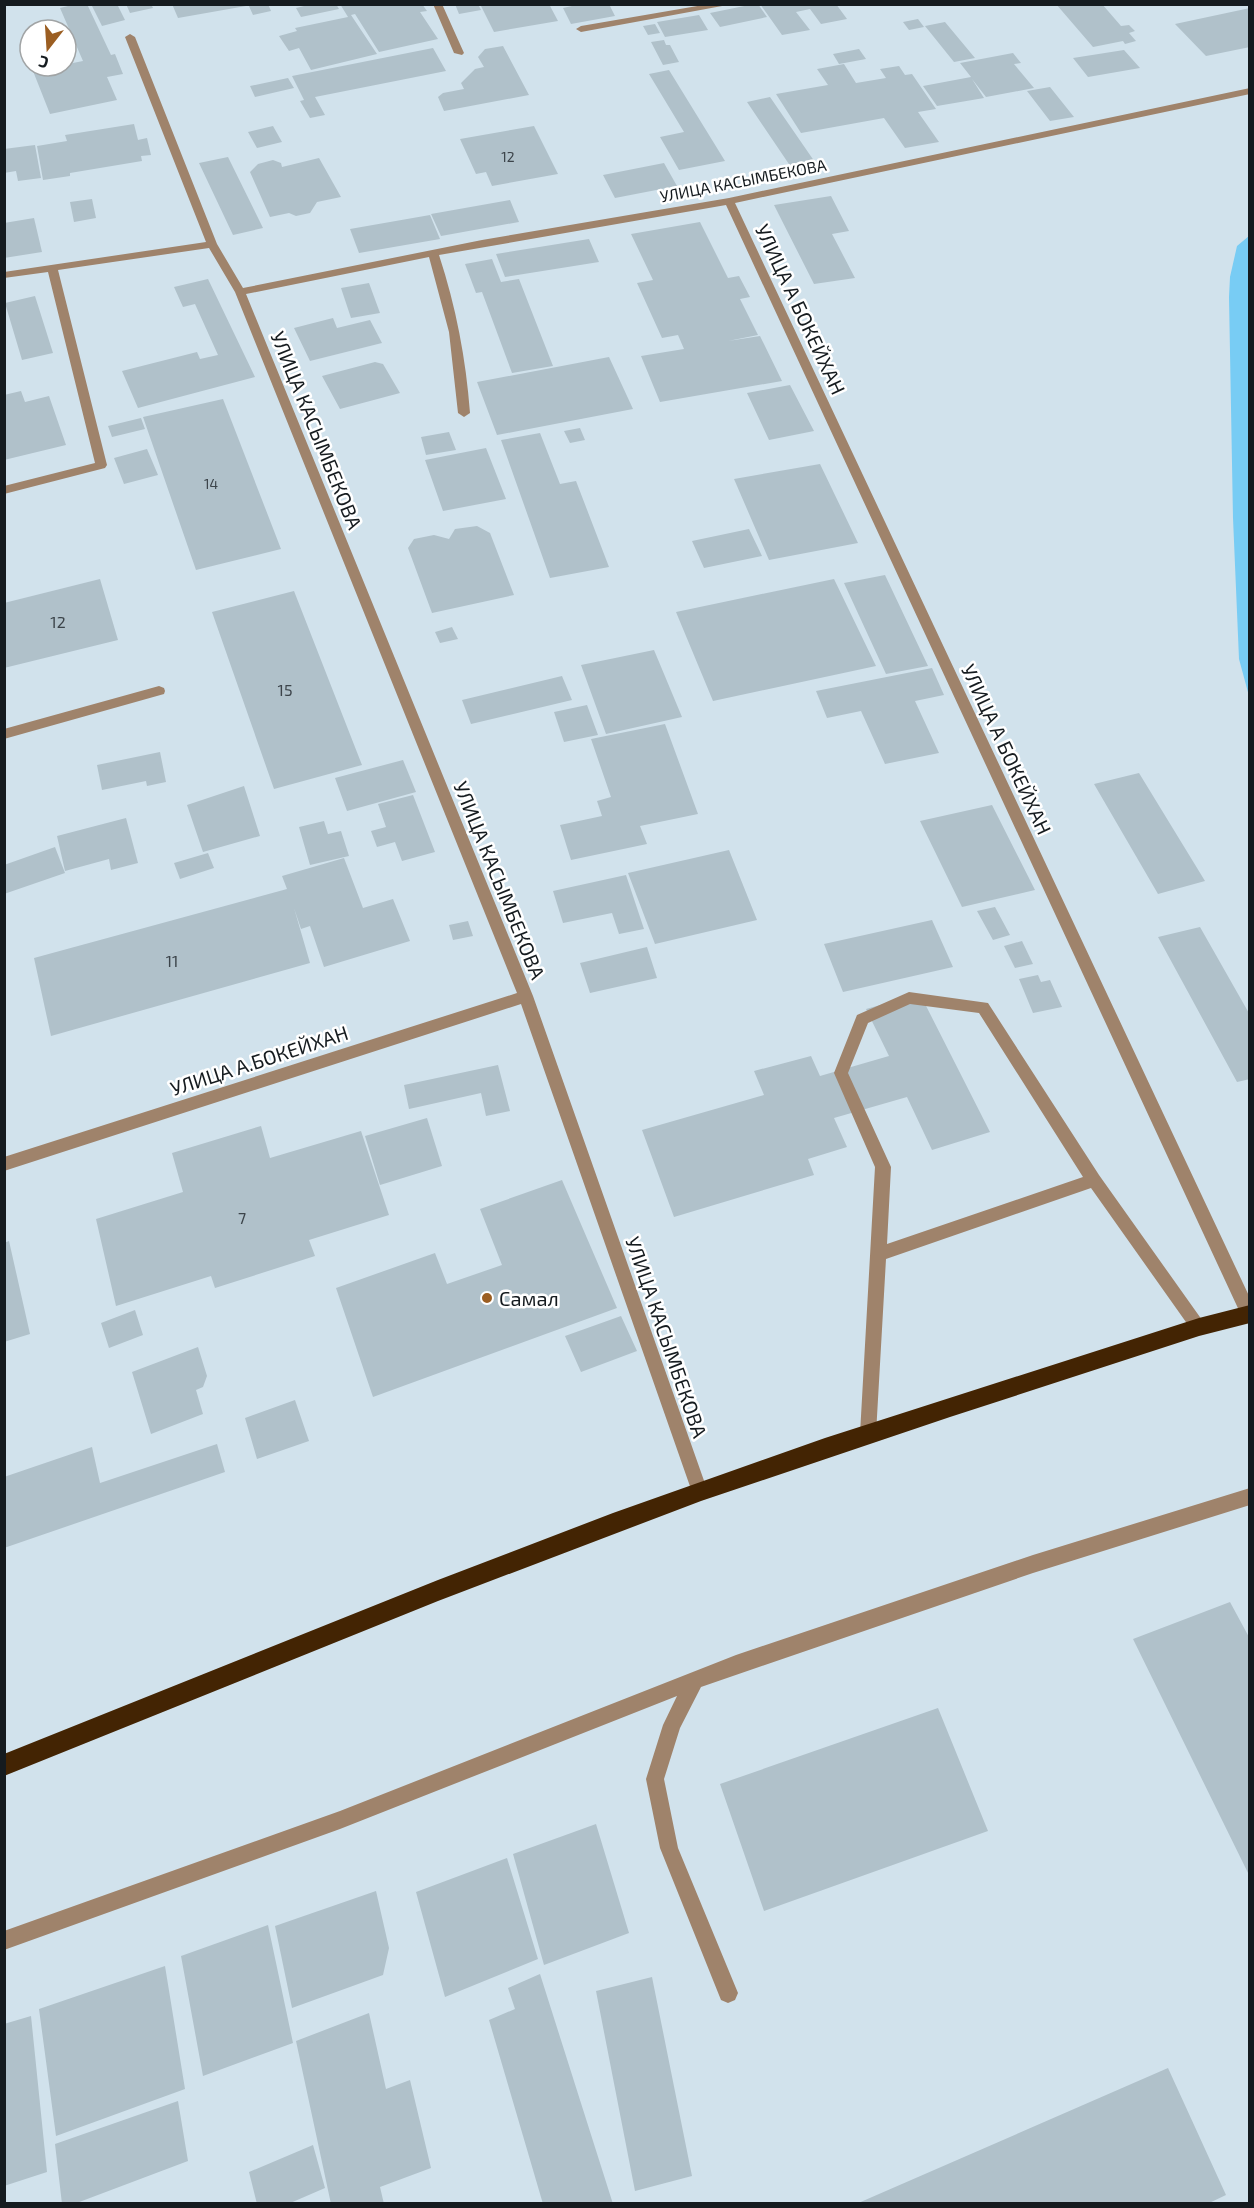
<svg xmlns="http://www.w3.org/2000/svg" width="1254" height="2208" font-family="'Exo 2',sans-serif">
<rect width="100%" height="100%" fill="#d1e2ec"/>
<!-- green -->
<path fill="#78ccf4" d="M1249,236V235V696L1239,659L1233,518L1229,297L1230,277L1237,246Z"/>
<!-- building -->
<path fill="#b0c1ca" d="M76,4H87L111,55L115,54L123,74L107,77L117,100L50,114L33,71L83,61L60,8Z
M91,4H117L125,20L102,26Z
M126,4H151L153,8L130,13Z
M172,4H246V6L178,18Z
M248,4H268L271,11L253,15Z
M312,4H336L339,9L301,17L296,8Z
M340,4H385L386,6L422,4L427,11L420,12L438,39L379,52L355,14L351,15L377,54L311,70L299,48L289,51L279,36L297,31L295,28L348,17Z
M455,4H478L481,10L459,14Z
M480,4H549L558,21L494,32Z
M581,4H609L615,16L571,24L563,8Z
M754,4H758L767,17L720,27L710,13Z
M760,4H836L847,19L821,24L810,9L796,12L810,30L782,35Z
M1056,4H1102L1121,26L1129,25L1135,31L1129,33L1136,41L1125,44L1123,41L1093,47Z
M1250,8V47L1206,56L1175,24Z
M699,15L708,30L665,37L657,22Z
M918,19L924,27L909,30L903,22Z
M945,22L975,58L954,62L925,26Z
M655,24L660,33L648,35L643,26Z
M664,40L666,45H670L679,62L663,65L651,42Z
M503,46L529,95L444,111L438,97L443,93L464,89L461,83L475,69L484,67L478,57L485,49Z
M433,48L446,71L315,97L325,115L310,118L300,101L304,100L292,76Z
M859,49L866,59L839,64L833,54Z
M1124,50L1140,68L1088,77L1073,58Z
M1013,53L1021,63L1014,64L1034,88L986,97L972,79L984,98L937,106L923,86L971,77L960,63Z
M844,64L856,83L886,78L880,69L899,66L905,75L912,74L936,109L918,112L939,142L905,148L884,118L801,133L776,94L828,85L817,69Z
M669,70L725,161L679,170L660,137L684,132L649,74Z
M288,78L294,88L255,97L250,86Z
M1050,87L1074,117L1050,121L1027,91Z
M770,97L819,168L795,173L747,102Z
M134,124L138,140L147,138L151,155L141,156L142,161L70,173V176L43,180L37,146L67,141L65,135Z
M273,126L282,142L257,148L248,132Z
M534,126L558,174L492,186L486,172L476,174L460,139Z
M35,145L41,178L18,181L16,171L4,173V149Z
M228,157L263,228L233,235L199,163Z
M319,158L341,197L317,202L310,213L296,216L289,213L270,217L250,172L258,164L273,160L281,163L282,167Z
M664,163L677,186L615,198L603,175Z
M831,196L849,231L832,234L855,278L814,284L774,205Z
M92,199L96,218L74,222L70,202Z
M510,200L519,222L441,236L431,214Z
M430,215L440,239L359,253L350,229Z
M34,218L42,252L4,258V223Z
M700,222L728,278L739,276L750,297L740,299L758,335L728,341L760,336L782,381L660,402L641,356L684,349L678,335L662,338L637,283L653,280L631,234Z
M589,239L599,262L505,277L496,254Z
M492,259L501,282L519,279L553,366L512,373L482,292L476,293L465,264Z
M208,279L255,377L138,408L122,371L197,352L200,359L218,355L195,304L183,307L174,287Z
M369,283L380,313L351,318L341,288Z
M35,296L53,353L22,360L5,303Z
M333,318L337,328L370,320L382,343L310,361L294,328Z
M609,357L633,409L497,435L477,382Z
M375,362L383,364L400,393L340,409L322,376Z
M790,385L814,431L769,440L747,393Z
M21,391L25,402L49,396L66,445L4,460V395Z
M223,399L281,549L196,570L143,417Z
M141,418L145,429L112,437L108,426Z
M580,428L585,440L570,443L564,431Z
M449,432L456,450L426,455L421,437Z
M540,433L560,484L576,481L609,567L550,578L501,440Z
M486,448L506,499L443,511L425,460Z
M147,449L158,475L124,484L114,458Z
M820,464L858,543L769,560L734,479Z
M477,526L490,533L514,595L432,613L408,548L414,539L434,535L449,539L455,529Z
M749,529L762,556L704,568L692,541Z
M885,575L928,666L886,674L844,583Z
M100,579L118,640L4,668V603Z
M834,579L876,666L713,701L676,612Z
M294,591L362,765L274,789L212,612Z
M452,627L458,639L440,643L435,632Z
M654,650L682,717L606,734L581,665Z
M932,668L944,695L915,701L939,753L885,764L861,711L827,718L816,691Z
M562,676L572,700L471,724L462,700Z
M587,705L598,735L564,742L554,712Z
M665,724L698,814L640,826L647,844L571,860L560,825L602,816L597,801L611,797L591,739Z
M160,752L166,782L147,786L146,781L102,790L97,765Z
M403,760L416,792L347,811L335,778Z
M1139,773L1205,881L1158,894L1094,784Z
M244,786L260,836L203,852L187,805Z
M413,795L435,852L402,861L395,842L377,847L371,831L386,827L378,804Z
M992,805L1035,890L962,907L920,821Z
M126,818L138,863L111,870L109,859L65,871L57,836Z
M324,821L328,834L341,831L349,856L310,865L299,827Z
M55,847L65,873L4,894V865Z
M729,850L757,920L655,944L628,873Z
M208,853L214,868L180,879L174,863Z
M344,858L363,908L393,899L410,941L324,967L310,926L301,929L294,908L310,963L51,1036L34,958L287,889L282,876Z
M626,875L644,929L619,934L612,913L563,923L553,891Z
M995,907L1010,935L993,940L977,911Z
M932,920L953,967L843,992L824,944Z
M468,921L473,936L453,940L449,925Z
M1200,927L1250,1015V1079L1237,1082L1158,937Z
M1022,941L1033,964L1015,968L1004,946Z
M647,947L657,978L590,993L580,963Z
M1038,975L1041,982L1050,980L1062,1007L1033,1013L1019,979Z
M920,994L990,1132L932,1150L907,1097L834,1118L847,1147L808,1159L814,1175L674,1217L642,1130L764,1095L754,1071L811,1056L820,1076L889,1056L866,1009Z
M498,1065L510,1111L486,1116L481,1093L409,1109L404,1085Z
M427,1118L442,1166L380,1185L365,1136Z
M261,1126L270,1158L361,1131L389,1215L309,1240L315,1256L215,1288L211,1276L116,1306L96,1219L183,1192L172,1153Z
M562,1180L617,1308L373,1397L336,1288L435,1253L447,1284L502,1265L480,1209Z
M9,1241L30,1334L4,1342V1243Z
M135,1310L143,1335L109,1348L101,1323Z
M621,1316L637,1351L581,1372L565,1336Z
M198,1347L207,1376L203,1387L196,1390L203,1414L151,1434L132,1372Z
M295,1400L309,1441L257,1459L245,1418Z
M217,1444L225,1472L4,1548V1477L92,1447L100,1483Z
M1230,1602L1250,1639V1877L1133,1639Z
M938,1708L988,1831L764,1911L720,1784Z
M596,1824L629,1933L544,1965L513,1854Z
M507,1858L538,1959L445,1997L416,1892Z
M376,1891L389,1948L383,1975L292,2008L275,1926Z
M268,1925L293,2043L203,2076L181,1956Z
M165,1966L185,2089L56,2136L39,2009Z
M540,1974L613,2204H543L489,2020L515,2009L508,1988Z
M652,1977L692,2176L635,2191L596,1991Z
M369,2013L386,2089L410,2080L431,2168L380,2187L384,2204H331L296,2041Z
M31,2016L47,2172L4,2186V2024Z
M1168,2068L1226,2195L1207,2204H856Z
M178,2101L188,2161L74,2204H62L55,2144Z
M313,2145L325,2188L288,2204H257L249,2172Z"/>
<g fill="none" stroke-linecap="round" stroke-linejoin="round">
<!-- minor -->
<path fill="#9f836b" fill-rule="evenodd" d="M433,4H442L464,53L462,55L454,53Z
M709,4H733L581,32L576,29L581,26Z
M130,34L135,37L217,244L243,288L482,240L729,198L1250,88V94L735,203L1250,1298V1321L1243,1319L726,205L439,255C456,307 466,359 470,413L464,417L458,413L449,332L429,257L246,294L533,996L708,1492L706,1498L700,1500L694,1498L692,1492L521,1004L4,1171V1157L517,993L235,292L209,248L58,270L107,465L105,468L4,494V486L95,463L48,272L4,278V272L206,242L125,37Z
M159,686L164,688L165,691L164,694L4,739V729Z
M909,992L988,1003L1099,1175L1207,1327L1205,1332L1199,1335L1193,1332L1091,1188L886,1259L876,1434L874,1440L868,1442L862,1440L860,1434L875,1167L834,1073L857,1015ZM910,1004L979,1013L1083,1177L887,1244L891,1167L848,1073L868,1023Z
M1250,1488V1505L1033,1573L701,1687L680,1728L664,1779L678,1848L738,1993L735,2000L728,2003L721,2000L660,1848L646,1779L663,1725L677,1696L340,1829L4,1950V1931L340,1811L736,1655L1033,1555Z"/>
<!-- highway -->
<path fill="#432403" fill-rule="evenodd" d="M1250,1305V1323L1199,1336L950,1417L701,1501L438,1601L4,1776V1754L438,1580L613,1513L825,1438L1199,1318Z"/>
</g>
<!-- markers -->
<circle fill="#9b5e22" stroke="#fff" stroke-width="2" cx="487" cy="1298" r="6"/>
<g text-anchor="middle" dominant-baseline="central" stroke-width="5" stroke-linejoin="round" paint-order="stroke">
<!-- far-number labels -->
<g font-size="14" fill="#3c444a">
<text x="508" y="156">12</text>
<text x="211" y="483">14</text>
</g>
<!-- far-street labels -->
<g font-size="16" fill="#151b1f" stroke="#fff">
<text transform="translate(743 180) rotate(-11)">УЛИЦА КАСЫМБЕКОВА</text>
</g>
<!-- number labels -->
<g font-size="16" fill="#3c444a">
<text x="58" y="621">12</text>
<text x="285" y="689">15</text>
<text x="172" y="960">11</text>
<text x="242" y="1217">7</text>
</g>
<!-- street labels -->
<g font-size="20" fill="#151b1f" stroke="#fff">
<text transform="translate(801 309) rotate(65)">УЛИЦА А БОКЕЙХАН</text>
<text transform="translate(317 430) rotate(68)">УЛИЦА КАСЫМБЕКОВА</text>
<text transform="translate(1007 749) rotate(65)">УЛИЦА А БОКЕЙХАН</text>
<text transform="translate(500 880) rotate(68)">УЛИЦА КАСЫМБЕКОВА</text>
<text transform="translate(259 1060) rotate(-18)">УЛИЦА А.БОКЕЙХАН</text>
<text transform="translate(667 1337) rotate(71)">УЛИЦА КАСЫМБЕКОВА</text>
</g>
<!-- poi labels -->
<g font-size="20" fill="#151b1f" stroke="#fff" text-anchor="start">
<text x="499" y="1298">Самал</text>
</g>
</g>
<!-- border -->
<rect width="1254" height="2208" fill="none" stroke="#151b1f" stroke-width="12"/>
<!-- north arrow -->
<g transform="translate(48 48) rotate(197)"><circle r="28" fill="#ffffff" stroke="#a1a4a5" stroke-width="1.5"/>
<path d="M0-4.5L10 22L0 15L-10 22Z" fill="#9b5e22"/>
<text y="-9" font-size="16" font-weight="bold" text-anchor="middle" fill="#151b1f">С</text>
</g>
</svg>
